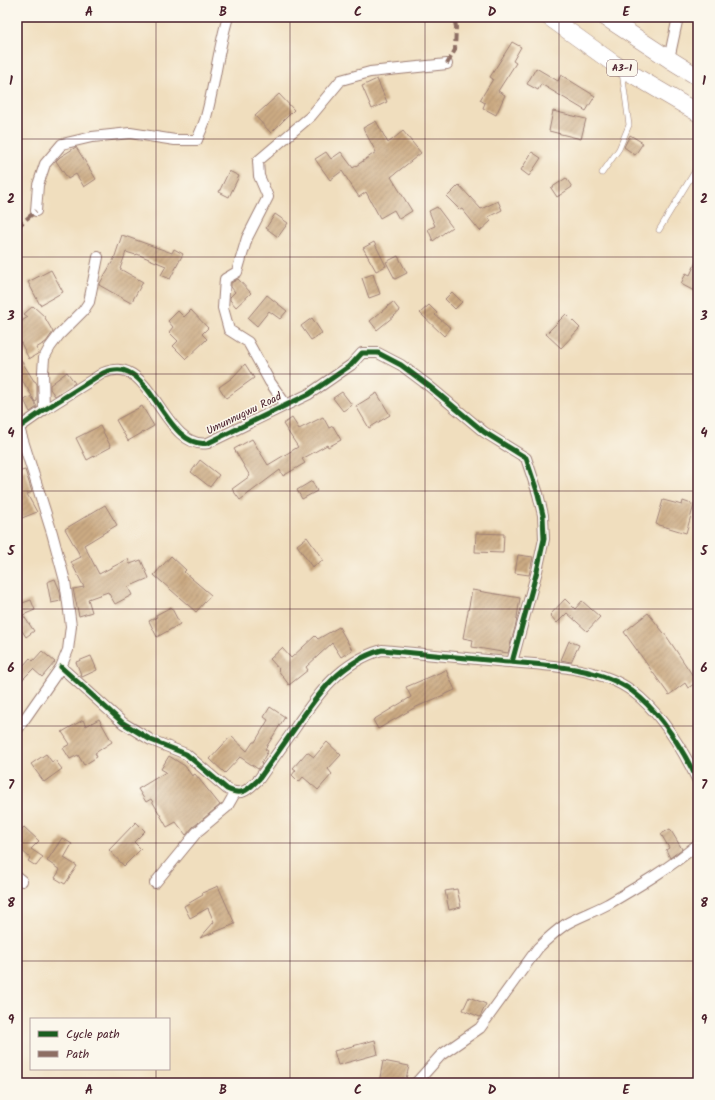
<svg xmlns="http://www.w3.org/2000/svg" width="715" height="1100" font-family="Kalam,sans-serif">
<defs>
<pattern id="building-hatch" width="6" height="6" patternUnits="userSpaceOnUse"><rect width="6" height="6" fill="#cbaa83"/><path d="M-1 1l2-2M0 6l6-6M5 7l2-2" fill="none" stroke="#a78a6b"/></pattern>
</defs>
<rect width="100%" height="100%" fill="#fbf7ec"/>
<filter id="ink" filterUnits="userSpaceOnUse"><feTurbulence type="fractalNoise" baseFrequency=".025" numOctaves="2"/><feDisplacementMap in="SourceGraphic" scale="8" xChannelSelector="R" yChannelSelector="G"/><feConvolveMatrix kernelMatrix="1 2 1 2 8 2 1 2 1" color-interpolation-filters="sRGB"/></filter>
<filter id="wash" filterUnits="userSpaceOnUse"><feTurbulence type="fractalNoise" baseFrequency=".012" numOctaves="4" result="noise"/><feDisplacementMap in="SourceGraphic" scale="16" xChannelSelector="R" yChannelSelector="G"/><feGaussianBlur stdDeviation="0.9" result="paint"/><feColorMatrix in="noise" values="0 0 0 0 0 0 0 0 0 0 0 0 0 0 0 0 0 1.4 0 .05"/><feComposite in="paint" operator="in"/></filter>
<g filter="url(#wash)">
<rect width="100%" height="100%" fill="#f0debe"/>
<g id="blocks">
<!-- building -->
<path fill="url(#building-hatch)" d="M512,42L521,47L513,61L516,63L498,91L505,95L496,115L483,108L485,103L480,100L493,79L490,77Z
M536,68L558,81L561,75L595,96L586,111L541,84L538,90L527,84Z
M377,79L387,102L372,109L362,86Z
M279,94L294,110L271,133L255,116Z
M553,111L586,119L581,139L549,131Z
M376,121L388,143L403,131L421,153L391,177L412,211L399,219L394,210L380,218L366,192L359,197L342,171L330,180L315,159L326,152L331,159L341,152L353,168L376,152L363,128Z
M630,135L643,143L635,155L624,147Z
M76,147L96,179L84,187L76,174L68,179L56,161L60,157Z
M532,152L541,158L529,176L521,170Z
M229,171L239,176L229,197L219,192Z
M566,178L572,187L557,197L551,188Z
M459,185L481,209L498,201L502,210L488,217L491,221L480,231L462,209L460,210L447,197Z
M437,207L452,227L433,241L428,229L435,226L429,211Z
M275,214L288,223L278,237L266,228Z
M122,235L172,253L174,249L183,254L170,279L161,275L166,266L137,254L136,255L126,252L120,269L143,282L131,303L99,285L114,259Z
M374,242L386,266L376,271L363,248Z
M398,256L407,273L395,279L386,262Z
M698,258V282L694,291L681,284L686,273L690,275Z
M51,270L63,292L40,305L28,282Z
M373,274L380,294L369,298L362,278Z
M238,279L251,293L236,307L230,300V297L235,292L231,287V283Z
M452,292L462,302L455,309L445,299Z
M267,295L287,311L280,319L269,311L257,326L248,318Z
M393,302L400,311L377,330L370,321Z
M429,305L437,313L435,315L451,328L444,336L420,313Z
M33,306L44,316L53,332L46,342L36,348L39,353L29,359L17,335V324L28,317L24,314Z
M191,310L208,328L202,334L207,339L186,359L173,346L178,341L169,332L173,327L168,321L178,311L184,317Z
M566,314L580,328L561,348L546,334Z
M312,318L322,333L311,340L301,326Z
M17,354L34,381H35L37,384V401L35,402L32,397L37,407L30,412L24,400L32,396L17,372Z
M245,364L254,378L226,398L219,387L232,378Z
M67,372L75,383L55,396L50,389V385Z
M342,392L352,405L343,411L333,398Z
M377,393L390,415L369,428L356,406Z
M142,406L154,426L128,441L116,420Z
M323,417L329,428L333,426L341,440L328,447L327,445L302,459L305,463L283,476L280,470L240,500L232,489L250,476L234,449L252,439L268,465L298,447L283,424L292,418L299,429Z
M100,426L111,447L87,460L76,438Z
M200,460L219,475L210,487L191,472Z
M25,470L32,492L27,494L37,512L17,520V472Z
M312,481L317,491L302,499L297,490Z
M663,500L682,505L683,501L694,505L686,533L656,524Z
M105,505L117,525L84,545L99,574L128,559L130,564L141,560L149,578L128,587L132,595L115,604L108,592L88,599L92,612L79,616L73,589L84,587L71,562L81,557L65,529Z
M476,533L504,534L503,553L475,552Z
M307,537L323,560L312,567L297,545Z
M518,555L533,557L529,575L515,573Z
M171,556L186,570L184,572L211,595L196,612L154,575Z
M55,579L60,591L61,601L51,603L47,582Z
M472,590L520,598L516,624L508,653L472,647L473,640L463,638Z
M565,599L575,609L582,601L600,617L587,631L567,613L557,623L550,615Z
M31,600L35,610L23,615L34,631L26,637L17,623V605Z
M171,607L180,624L157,637L149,621L157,617L156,615Z
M648,613L667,637L697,682L688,688L685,683L669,695L624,632Z
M339,627L352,650L341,657L332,643L306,667L308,670L289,685L278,670L279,669L270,659L282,648L291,658L315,636L318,639Z
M569,641L579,645L571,662L561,660Z
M42,651L55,662L42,677L33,669L17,685V673L30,658L33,661Z
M91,656L97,670L82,677L76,662Z
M446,670L455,690L414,708L378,729L373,720L411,697L406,687Z
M270,707L285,717L265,749L268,751L261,763L262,764L258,769L240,757L225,773L210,759L231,736L247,751L253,742H255L268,720L264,717Z
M99,719L112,742L95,753L97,757L84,765L78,755L70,759L63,748L70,744L62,732L83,720L86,726Z
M327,742L341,755L328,769L332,774L318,790L303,777L299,782L292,775L296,770L293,768L307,752L314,757Z
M46,754L52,762L55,760L62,769L44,782L31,764Z
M169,756L185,766L192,776L195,774L220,805L193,827L186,835L176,822L167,827L151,799L146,802L138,789L166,772L161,769Z
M136,822L145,831L134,842L141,849L124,866L109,850Z
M24,827L39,841L31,849L43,857L36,866L28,861L30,858L17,846V834Z
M670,829L682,849L670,858L666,850L669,848L661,834Z
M62,838L72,844L64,858L77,866L65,884L55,878L60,870L47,861Z
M218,886L235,924L200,938L214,922L208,908L190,918L184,906L203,895L202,893Z
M457,889L461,907L449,910L445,891Z
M469,997L486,1004L480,1017L463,1010Z
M375,1040L378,1054L338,1065L334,1051Z
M383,1061L409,1066L405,1083H379Z"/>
</g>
</g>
<g filter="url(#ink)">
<use href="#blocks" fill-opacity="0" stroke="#9d7e74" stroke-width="1"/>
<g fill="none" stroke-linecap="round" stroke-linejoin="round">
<!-- service casing -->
<g stroke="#9d7e74" stroke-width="6">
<path id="service" d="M602,173L619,149L629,125L622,72
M659,230L698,166"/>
</g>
<!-- minor casing -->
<g stroke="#9d7e74" stroke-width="12">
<path id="minor" d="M669,59L678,17
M36,211L38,185L45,164L62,144L92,137L130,133L175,140H197C200,132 204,125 206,117C215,84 218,49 228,17
M286,405L270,382L248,342L229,330L223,308L225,279L237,272L247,238L268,197L259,176L258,161L311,116L341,80L370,72L447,64
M44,410L43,371L44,358L50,347L59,335L83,311L89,302L98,257
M17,429L44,410L103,373C111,370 120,368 128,372C156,384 172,450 208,443L309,394L351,365L362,353H378L401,365L429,386L484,432L526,458L538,494L543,515L544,539L537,571L512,662
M61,667L123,723L151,740L186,754L227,789C243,797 248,789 259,779C271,762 283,745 295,728C318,694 340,662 382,650C421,654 459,657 497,661C539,665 597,665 632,691C660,712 683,750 698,781
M17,730L61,667L68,650L71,626L65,581L52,533L19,428
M17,877L22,881
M155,883L197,832L227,807L235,793
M416,1083L441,1055L480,1028L538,948C547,939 556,931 566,924C578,917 595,911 608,904C639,886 671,867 698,844"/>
</g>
<!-- trunk casing -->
<g stroke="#9d7e74" stroke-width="18">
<path id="trunk" d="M549,17L613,63L698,113
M605,17L669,59L698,77"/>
</g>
<!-- service -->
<use href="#service" stroke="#fff" stroke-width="5"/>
<!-- minor -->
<use href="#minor" stroke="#fff" stroke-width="10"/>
<!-- trunk -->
<use href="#trunk" stroke="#fff" stroke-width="17"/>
<!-- quiet -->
<path stroke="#8d6e63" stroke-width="4" stroke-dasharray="8 4" stroke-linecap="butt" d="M447,64L455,50L456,27L454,17
M17,227L36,211"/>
<!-- cycleway casing -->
<g stroke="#fbf7ec" stroke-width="8">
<path id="cycleway" d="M17,429L44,410L103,373C111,370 120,368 128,372C156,384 172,450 208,443L309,394L351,365L362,353H378L401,365L429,386L484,432L526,458L538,494L543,515L544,539L537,571L512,662
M61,667L123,723L151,740L186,754L227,789C243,797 248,789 259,779C271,762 283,745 295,728C318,694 340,662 382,650C421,654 459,657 497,661C539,665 597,665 632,691C660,712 683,750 698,781"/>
</g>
<!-- cycleway -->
<use href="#cycleway" stroke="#1b5e20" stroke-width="5"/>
</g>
</g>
<!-- grid -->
<path fill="none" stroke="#4a1f2b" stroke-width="1" stroke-opacity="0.55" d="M156,17V1019M290,17V1083M425,17V1083M559,17V1083M17,139H698M17,257H698M17,374H698M17,491H698M17,609H698M17,726H698M17,843H698M17,961H698M156,1069V1083"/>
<g text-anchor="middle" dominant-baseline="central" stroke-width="3" stroke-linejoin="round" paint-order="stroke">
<!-- shield labels -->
<rect fill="#fbf7ec" stroke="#7f6065" stroke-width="1" x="607" y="60" width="30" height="16" rx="3"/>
<g font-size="10" font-weight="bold" fill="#4a1f2b">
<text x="622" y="68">A3-1</text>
</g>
<!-- street labels -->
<g font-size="11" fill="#4a1f2b" stroke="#fbf7ec">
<text transform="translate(244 414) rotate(-26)">Umunnugwu Road</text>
</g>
</g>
<!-- margin -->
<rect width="715" height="1100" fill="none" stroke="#fbf7ec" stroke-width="44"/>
<!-- legend -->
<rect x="30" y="1018" width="140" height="52" fill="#fbf7ec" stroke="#b4a19f"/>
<rect x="38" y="1031" width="20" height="6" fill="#1b5e20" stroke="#b4a19f"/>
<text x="66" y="1038" font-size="12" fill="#4a1f2b">Cycle path</text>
<rect x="38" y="1051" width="20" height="6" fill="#8d6e63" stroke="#b4a19f"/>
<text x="66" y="1058" font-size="12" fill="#4a1f2b">Path</text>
<rect x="22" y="22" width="671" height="1056" fill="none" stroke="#4a1f2b" stroke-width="1.5"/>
<g font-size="13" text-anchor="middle" font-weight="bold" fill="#4a1f2b">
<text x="89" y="16">A</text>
<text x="223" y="16">B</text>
<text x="358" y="16">C</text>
<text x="492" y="16">D</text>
<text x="626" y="16">E</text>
<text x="11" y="85">1</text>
<text x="704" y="85">1</text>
<text x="11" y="203">2</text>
<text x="704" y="203">2</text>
<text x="11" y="320">3</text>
<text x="704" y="320">3</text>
<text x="11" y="437">4</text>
<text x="704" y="437">4</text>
<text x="11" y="555">5</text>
<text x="704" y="555">5</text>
<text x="11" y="672">6</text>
<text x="704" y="672">6</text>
<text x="11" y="789">7</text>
<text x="704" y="789">7</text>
<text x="11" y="907">8</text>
<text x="704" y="907">8</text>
<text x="11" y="1024">9</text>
<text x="704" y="1024">9</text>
<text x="89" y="1094">A</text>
<text x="223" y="1094">B</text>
<text x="358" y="1094">C</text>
<text x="492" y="1094">D</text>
<text x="626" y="1094">E</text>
</g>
</svg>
